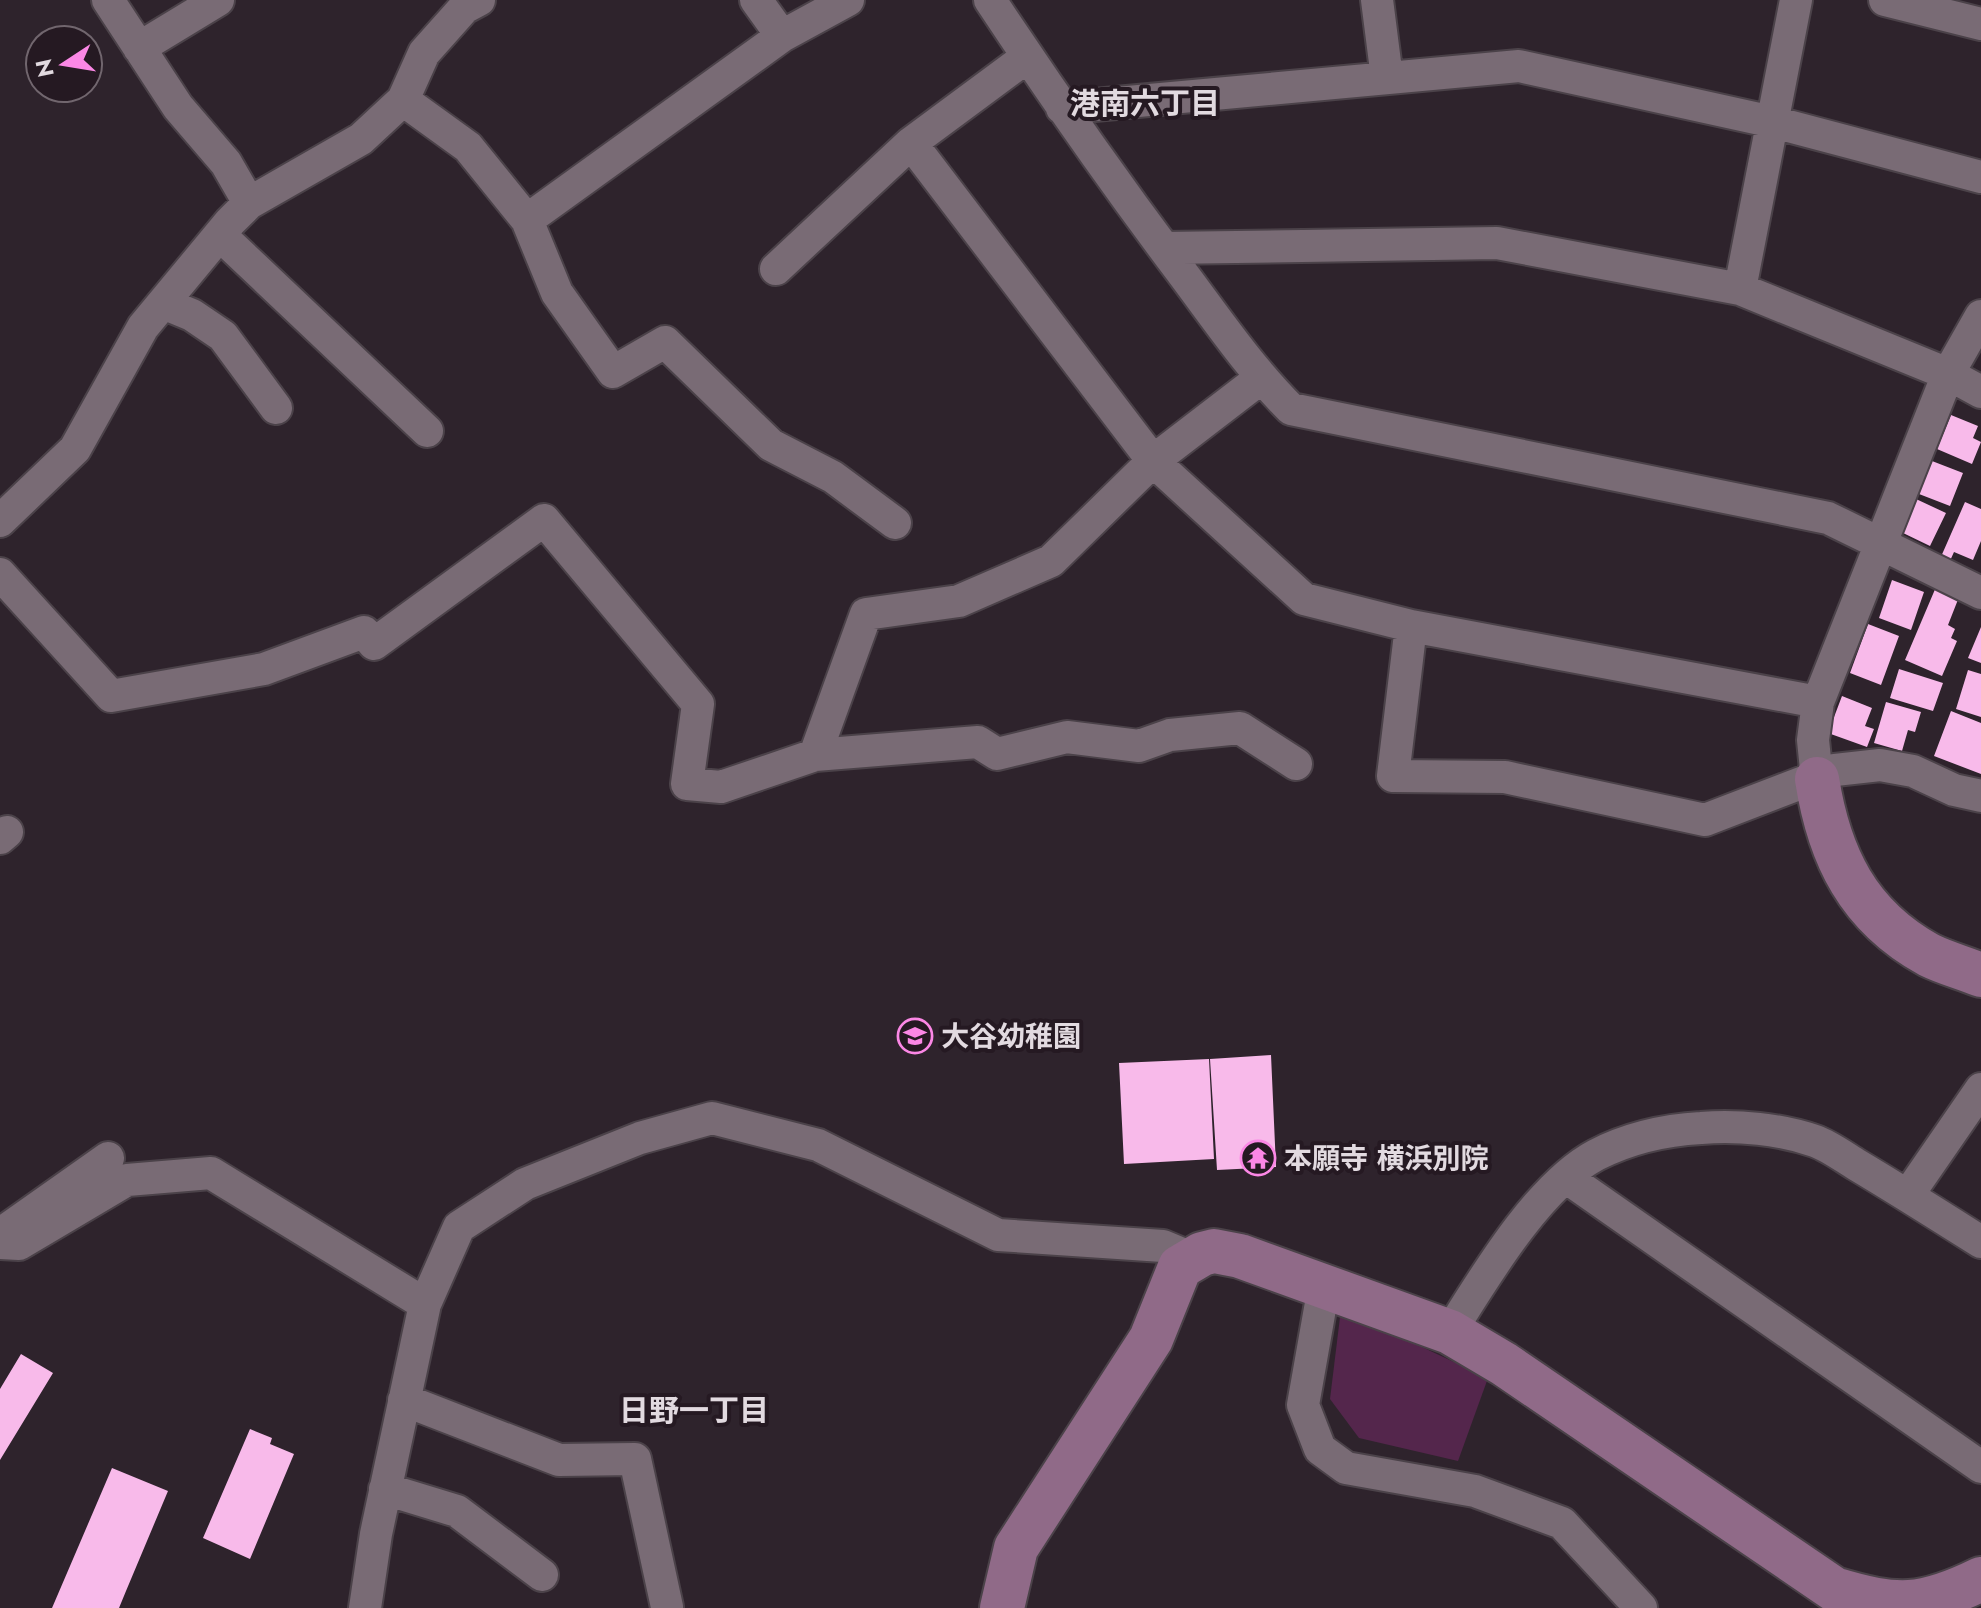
<svg xmlns="http://www.w3.org/2000/svg" width="1981" height="1608" font-family="Jost,'Noto Sans JP',sans-serif">
<rect width="100%" height="100%" fill="#2e232c"/>
<!-- green -->
<path fill="#54264c" d="M1341,1309L1488,1378L1458,1461L1359,1438L1330,1399Z"/>
<!-- building -->
<path fill="#f8baea" d="M1951,415L1978,426L1973,438L1981,442L1972,464L1937,449Z
M1932,461L1963,473L1950,506L1919,494Z
M1916,499L1946,513L1930,546L1901,532Z
M1965,502L1981,509V541L1973,560L1954,552L1949,563L1940,559Z
M1892,580L1924,592L1911,630L1879,618Z
M1936,587L1959,597L1948,625L1955,629L1951,638L1957,641L1942,676L1905,660Z
M1868,624L1899,636L1881,685L1850,673Z
M1981,627V663L1968,658Z
M1899,669L1943,683L1933,711L1890,698Z
M1968,670L1981,674V717L1956,709Z
M1842,696L1872,708L1865,726L1874,729L1867,747L1828,733Z
M1886,702L1921,712L1915,732L1908,730L1902,751L1874,743Z
M1951,711L1981,723V774L1934,756Z
M1271,1055L1276,1167L1217,1170L1210,1059Z
M1209,1059L1214,1159L1124,1164L1119,1063Z
M21,1354L53,1373L0,1460V1389Z
M250,1429L272,1438L270,1444L294,1454L250,1559L203,1538Z
M112,1468L168,1491L126,1591L119,1608H52Z"/>
<g fill="none" stroke-linecap="round" stroke-linejoin="round">
<!-- street casing -->
<g stroke="#4b4249" stroke-width="36">
<path id="street" d="M108,0L178,107L226,163L249,203
M756,0L782,36
M990,0C1051,92 1114,182 1180,270C1216,318 1249,367 1291,409L1828,518L1981,593
M1377,0L1387,78
M1885,0L1981,24
M139,48L218,0
M403,100L468,147L527,220L557,293L613,372L665,342L771,445L833,477L895,523
M1062,108L1519,66L1773,122L1981,177
M911,143L1153,461L1304,599L1411,626L1818,702
M527,220L782,36L848,0
M220,235L427,431
M1164,248L1497,243L1740,289L1948,374L1981,392
M776,269L911,143L1027,57
M1740,289L1796,0
M163,303L192,315L223,336L276,408
M0,521L75,449L143,327L230,222L249,203L361,139L403,100L424,53L464,8L479,0
M0,574L111,696L264,669L364,632L374,644L544,520L698,704L687,784L721,787L815,755L978,742L997,754L1067,737L1139,746L1170,735L1240,728L1296,764
M1411,626L1393,776L1505,777L1705,820L1835,770L1880,765L1913,771L1954,790L1981,796
M815,755L866,614L959,601L1051,561L1153,461L1261,378
M1817,779L1813,740L1818,702L1948,374L1981,316
M0,838L7,832
M1567,1178L1981,1467
M1908,1195L1981,1089
M6,1230L108,1158
M0,1243L19,1244L127,1180L211,1173L425,1304
M1324,1286L1303,1405L1320,1449L1346,1468L1475,1491L1562,1523L1641,1608
M1450,1332C1484,1278 1538,1186 1596,1155C1627,1139 1665,1130 1701,1128C1738,1125 1780,1129 1815,1141C1829,1146 1844,1157 1857,1165C1899,1190 1940,1216 1981,1242
M404,1400L559,1460L635,1459L667,1607
M385,1489L457,1511L542,1575
M365,1608L376,1534L425,1304L459,1227L525,1184L640,1138L712,1118L818,1145L998,1235L1163,1246L1194,1259"/>
</g>
<!-- secondary casing -->
<g stroke="#4b4249" stroke-width="48">
<path id="secondary" d="M1817,779C1829,856 1858,916 1929,955C1945,963 1964,968 1981,975
M1002,1608L1016,1548L1151,1339L1180,1267L1202,1254L1214,1251L1240,1256L1450,1332L1504,1364L1834,1589C1897,1608 1922,1608 1981,1579"/>
</g>
<!-- street -->
<use href="#street" stroke="#796b75" stroke-width="32"/>
<!-- secondary -->
<use href="#secondary" stroke="#906a88" stroke-width="44"/>
</g>
<!-- icons -->
<defs>
<g id="school-ring" transform="scale(1.8)"><circle r="9.5" fill="#251922" stroke="#fb87e5" stroke-width="1.5"/><path d="M0-5L7-2L0 1L-7-2ZM-4 1L0 2.5L4 1V4Q0 6-4 4Z" fill="#fb87e5"/></g>
<g id="temple-ring" transform="scale(1.8)"><circle r="9.5" fill="#251922" stroke="#fb87e5" stroke-width="1.5"/><path d="M0-6L5-2H3V0L6.5 2.5H4V6H1.5V3h-3V6H-4V2.5H-6.5L-3 0V-2H-5Z" fill="#fb87e5"/></g>
</defs>
<g fill-rule="evenodd">
<use href="#school-ring" x="915" y="1036"/>
<use href="#temple-ring" x="1258" y="1158"/>
</g>
<g text-anchor="middle" dominant-baseline="central" stroke-width="8" stroke-linejoin="round" paint-order="stroke">
<!-- poi labels -->
<g font-size="28" font-weight="bold" fill="#e2dae0" stroke="#251922" text-anchor="start">
<text x="941" y="1036">大谷幼稚園</text>
<text x="1284" y="1158">本願寺 横浜別院</text>
</g>
<!-- neighbourhood labels -->
<g font-size="30" font-weight="bold" fill="#e2dae0" stroke="#251922">
<text x="1145" y="103">港南六丁目</text>
<text x="694" y="1410">日野一丁目</text>
</g>
</g>
<!-- north arrow -->
<g transform="translate(64 64) rotate(258)"><circle r="38" fill="#251922" stroke="#71666e" stroke-width="2"/>
<path d="M0-6L14 30L0 20L-14 30Z" fill="#fb87e5"/>
<text y="-12" font-size="22" font-weight="bold" text-anchor="middle" fill="#e2dae0">N</text>
</g>
</svg>
